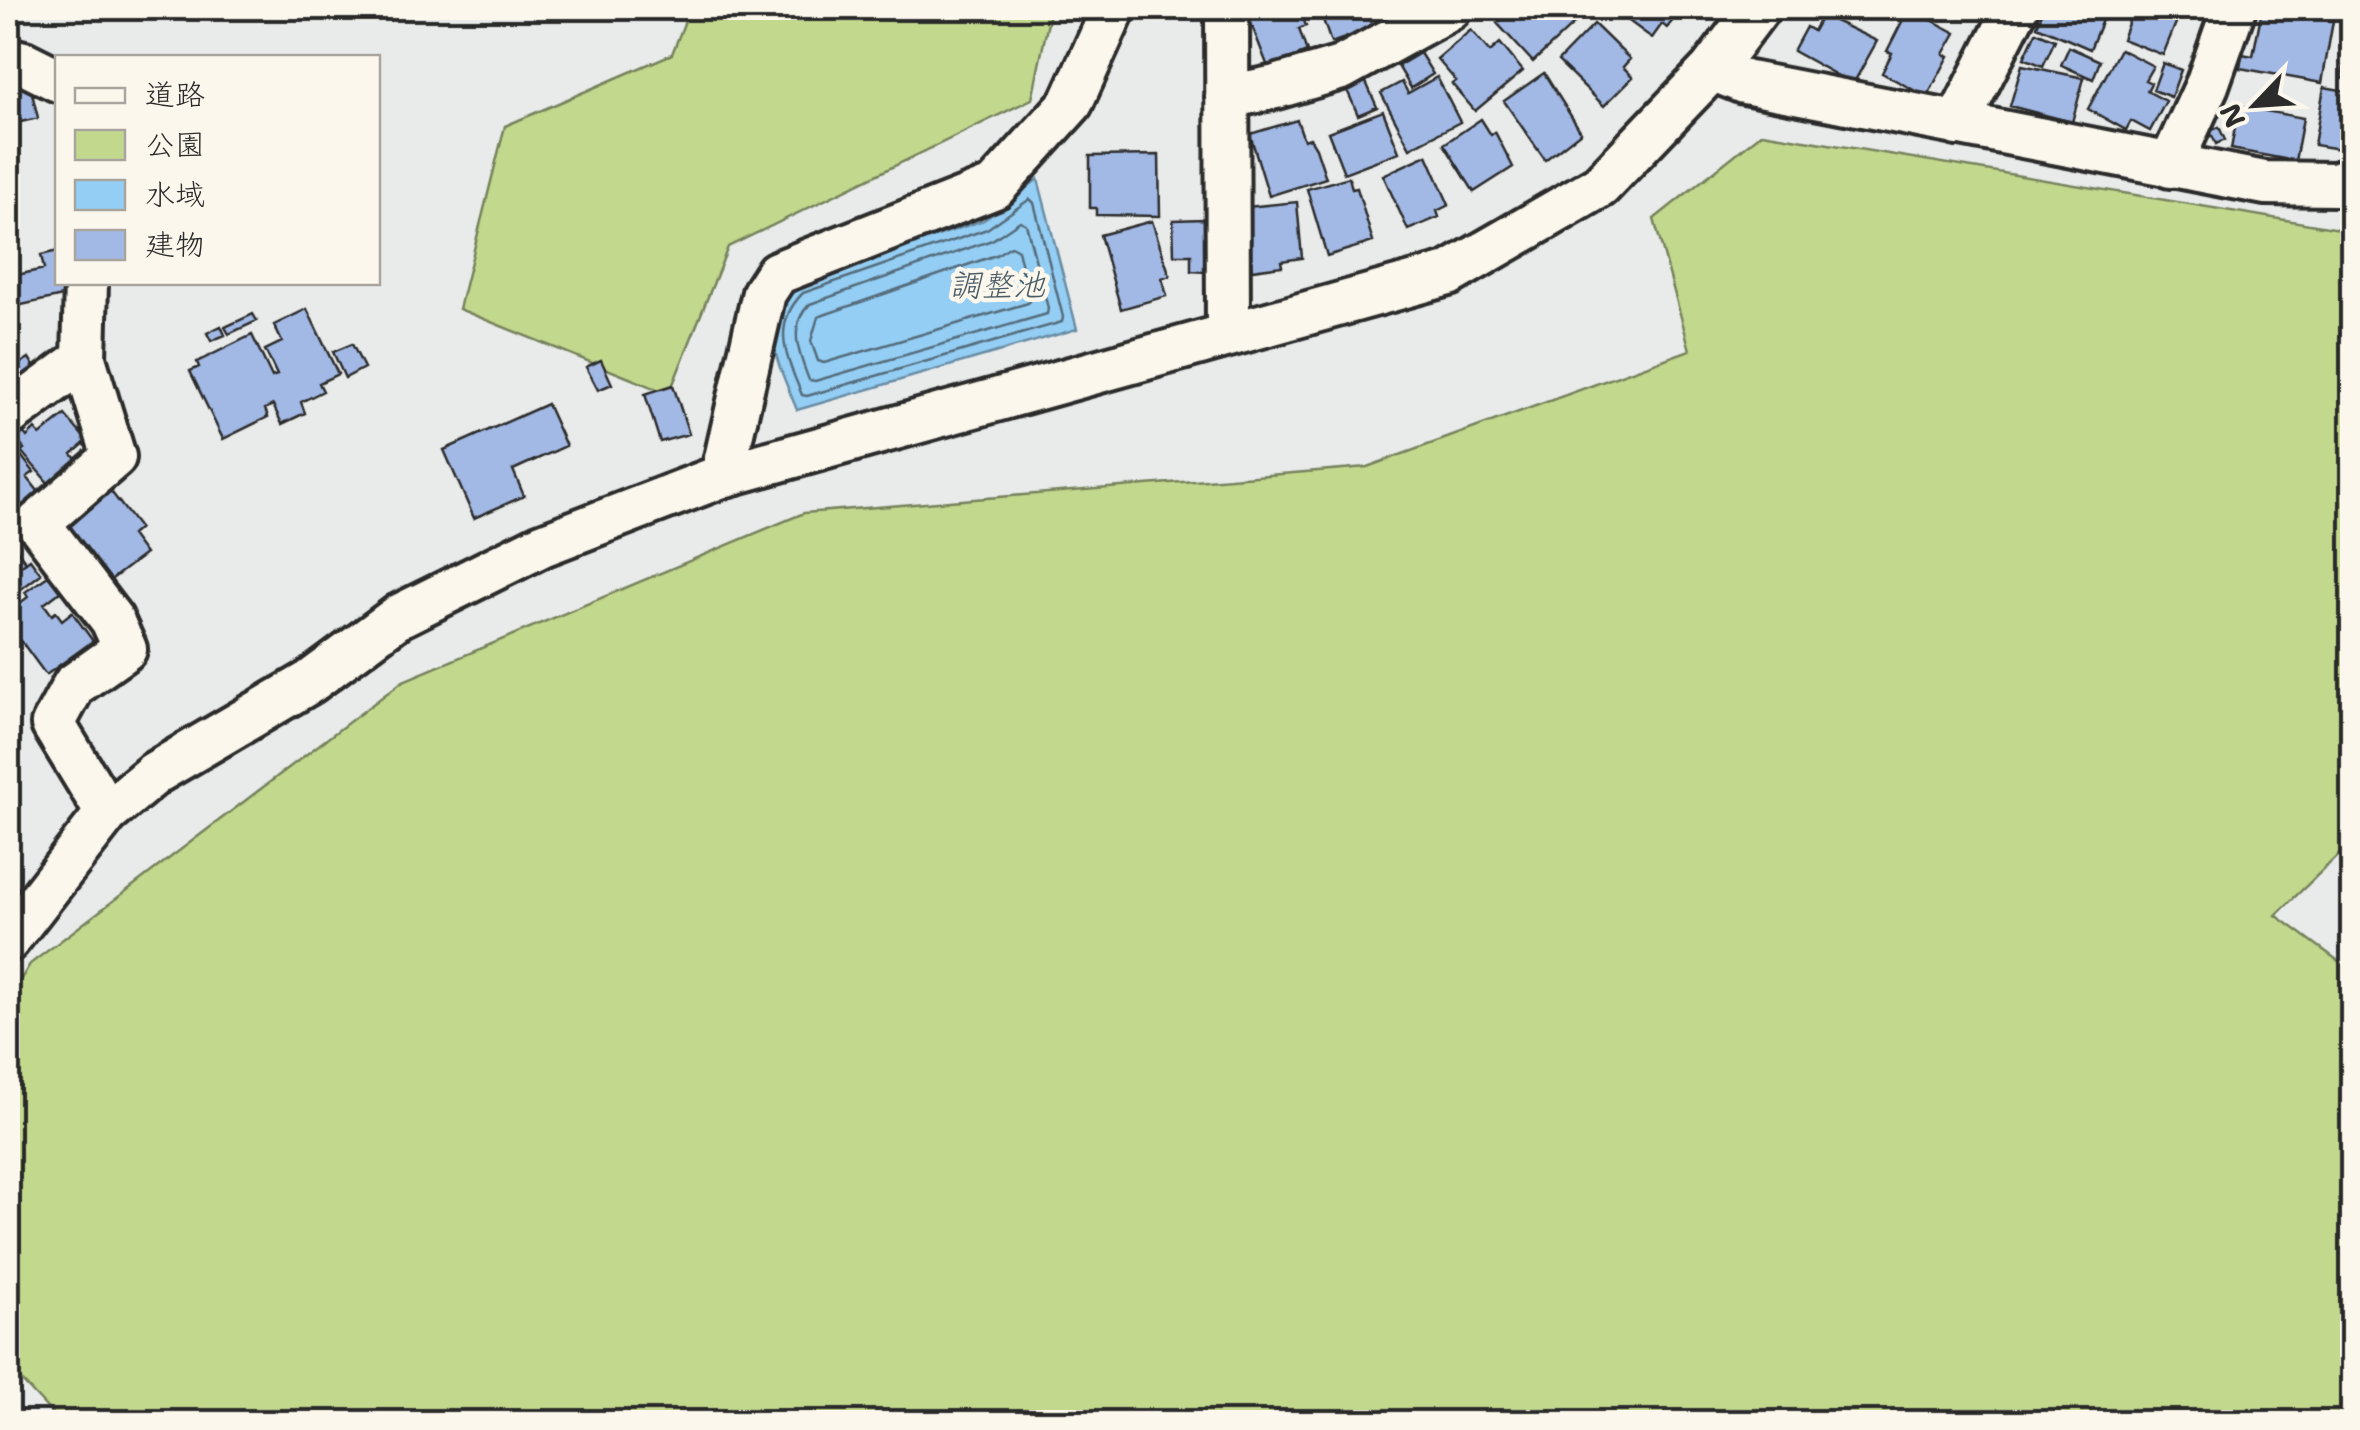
<svg xmlns="http://www.w3.org/2000/svg" width="2360" height="1430" font-family="'Shantell Sans','Klee One',sans-serif">
<rect width="100%" height="100%" fill="#e9ebeb"/>
<filter id="ink" filterUnits="userSpaceOnUse"><feTurbulence type="fractalNoise" baseFrequency=".01" numOctaves="2"/><feDisplacementMap in="SourceGraphic" scale="20" xChannelSelector="R" yChannelSelector="G"/><feConvolveMatrix kernelMatrix="1 2 1 2 8 2 1 2 1" color-interpolation-filters="sRGB"/></filter>
<g filter="url(#ink)">
<!-- green -->
<path fill="#c2d88d" stroke="#76825c" stroke-width="2.5" d="M690,8H1051L1032,99L728,247L669,394L459,309L505,126L672,54Z
M1762,133L2352,231V842L2276,915L2352,971V1422H60L8,1366V1000L30,964L403,681L804,513L1367,467L1690,350L1654,219Z"/>
<!-- water -->
<path fill="#94cef4" stroke="#6a8da4" stroke-width="2.5" d="M1038,179L1077,329L797,410C778,362 755,327 798,284L984,220Z"/>
<g fill="none" stroke-linecap="round" stroke-linejoin="round">
<!-- shore -->
<path stroke="#556c7b" stroke-width="2.5" d="M1030,199L1034,203L1063,317L1062,322L807,396L802,395C787,358 770,326 803,293L987,229Z
M1020,221L1026,224L1048,308L1047,314L815,381L809,380C799,354 787,326 810,304L992,240Z
M1011,246L1018,250L1030,299L1028,303L824,363L818,361L811,341L818,317L996,255Z"/>
</g>
<!-- building -->
<path fill="#a2b9e6" stroke="#2b2b2b" stroke-width="2.5" d="M1141,8H1181V15H1141Z
M1245,8H1299L1306,26L1299,29L1307,52L1268,67Z
M1319,8H1366L1373,28L1331,43Z
M1515,8H1551L1556,13L1561,9L1574,24L1533,62L1497,23Z
M1611,8H1682L1667,28L1662,24L1652,38Z
M1870,8H1899L1892,20Z
M1909,8L1956,33L1944,54L1949,56L1927,97L1882,73L1892,53L1887,51Z
M1934,8H1965L1961,17Z
M2044,8H2107L2090,49L2037,26Z
M2134,8H2182L2163,55L2122,39Z
M2262,9L2333,21L2322,83L2240,68L2242,54L2253,56Z
M1822,15L1877,41L1853,84L1793,51L1806,27L1813,31Z
M1594,24L1630,59L1623,67L1633,77L1604,106L1558,61Z
M2352,24V80L2341,78Z
M1471,30L1490,52L1500,43L1523,71L1475,111L1452,84L1456,81L1437,59Z
M2036,32L2055,40L2043,66L2024,58Z
M2069,47L2100,61L2093,79L2061,65Z
M2120,49L2153,66L2145,80L2151,83L2147,91L2166,101L2150,131L2131,121L2126,130L2088,109Z
M1420,53L1433,74L1411,88L1398,66Z
M2163,63L2181,70L2171,97L2153,90Z
M2022,65L2084,78L2072,122L2010,106Z
M26,68L38,118L8,125V99L18,96L12,72Z
M1544,73L1581,132L1545,160L1504,101Z
M1437,77L1460,122L1410,148L1381,93L1402,82L1408,93Z
M1366,82L1377,107L1358,115L1347,90Z
M2324,87L2352,92V151L2314,145Z
M2239,106L2303,118L2295,161L2231,149Z
M1383,111L1399,152L1344,173L1328,132Z
M1481,119L1491,135L1495,132L1513,167L1474,192L1444,144Z
M1297,120L1304,140L1310,138L1316,148L1326,178L1269,196L1250,134Z
M2219,127L2225,140L2216,144L2210,131Z
M1159,155L1160,216L1096,215V208H1090V156Z
M1427,155L1449,205L1437,211L1439,217L1408,230L1383,175Z
M1349,177L1352,189L1357,188L1373,242L1327,256L1307,189Z
M1297,202L1302,258L1281,261L1282,266L1252,270L1246,207Z
M1204,219L1205,272L1191,271V255H1174L1173,220Z
M1152,221L1170,276L1162,278L1167,296L1121,309L1100,235Z
M58,251V282H73L76,293L8,308V277L44,269L41,255Z
M307,309L338,374L319,383L323,391L301,402L305,413L282,424L273,405L265,409L268,417L223,439L190,371L199,367L197,362L252,335L272,377L277,375L265,350L282,342L274,325Z
M253,314L257,321L229,334L225,327Z
M221,326L225,335L211,341L207,333Z
M352,344L364,368L345,378L333,352Z
M29,358L37,371L15,384L8,371Z
M601,360L612,384L598,390L586,367Z
M673,385L689,434L660,442L645,394Z
M547,404L566,446L513,470L524,496L474,518L444,450Z
M65,415L87,441L72,454L83,468L55,491L21,451L24,449L16,439L23,432L27,437L35,429L40,435Z
M14,447L34,472L27,477L42,496L17,515L8,502V452Z
M109,489L139,528L131,535L145,554L104,585L60,526Z
M8,527L14,537L9,540L26,562L8,575Z
M30,559L41,574L8,599V575Z
M48,576L60,592L44,604L52,615L56,612L62,620L72,612L93,641L46,675L8,623V612L28,597L25,592Z"/>
<g fill="none" stroke-linecap="round" stroke-linejoin="round">
<!-- minor casing -->
<g stroke="#2b2b2b" stroke-width="50">
<path id="minor" d="M1227,8L1228,333
M8,59L24,63L58,80
M1712,69L1744,82L2265,183L2336,184L2352,178
M1227,97L1276,87L1341,68L1450,8
M1957,124L2016,8
M2170,166L2207,85L2234,8
M86,282L84,359L114,457L38,523L112,620L125,649L74,685L53,724L107,813
M8,415L84,359
M722,476L764,293L777,273L995,187L1071,103L1114,8
M8,940L107,813L155,773L310,682L399,616L542,545L722,476L1448,274L1600,186L1712,69L1758,8"/>
</g>
<!-- minor -->
<use href="#minor" stroke="#fbf7ec" stroke-width="42"/>
</g>
</g>
<g text-anchor="middle" dominant-baseline="central" stroke-width="9" stroke-linejoin="round" paint-order="stroke">
<!-- water labels -->
<g font-size="32" font-style="italic" fill="#4a5c67" stroke="#fbf7ec">
<text x="997" y="284">調整池</text>
</g>
</g>
<!-- margin -->
<rect width="2360" height="1430" fill="none" stroke="#fbf7ec" stroke-width="40"/>
<rect x="20" y="20" width="2320" height="1390" fill="none" stroke="#2b2b2b" stroke-width="4" filter="url(#ink)"/>
<!-- legend -->
<rect x="55" y="55" width="325" height="230" fill="#fbf7ec" stroke="#a8a59f" stroke-width="2.5"/>
<rect x="75" y="88" width="50" height="15" fill="#fbf7ec" stroke="#a8a59f" stroke-width="2.5"/>
<text x="145" y="105" font-size="30" fill="#2b2b2b">道路</text>
<rect x="75" y="130" width="50" height="30" fill="#c2d88d" stroke="#a8a59f" stroke-width="2.5"/>
<text x="145" y="155" font-size="30" fill="#2b2b2b">公園</text>
<rect x="75" y="180" width="50" height="30" fill="#94cef4" stroke="#a8a59f" stroke-width="2.5"/>
<text x="145" y="205" font-size="30" fill="#2b2b2b">水域</text>
<rect x="75" y="230" width="50" height="30" fill="#a2b9e6" stroke="#a8a59f" stroke-width="2.5"/>
<text x="145" y="255" font-size="30" fill="#2b2b2b">建物</text>
<!-- north arrow -->
<g transform="translate(2255 105) rotate(245)" stroke="#fbf7ec" stroke-width="8" paint-order="stroke">
<path d="M0-8L18 38L0 25L-18 38Z" fill="#2b2b2b"/>
<text y="-15" font-size="28" font-weight="bold" text-anchor="middle" fill="#2b2b2b">N</text>
</g>
</svg>
